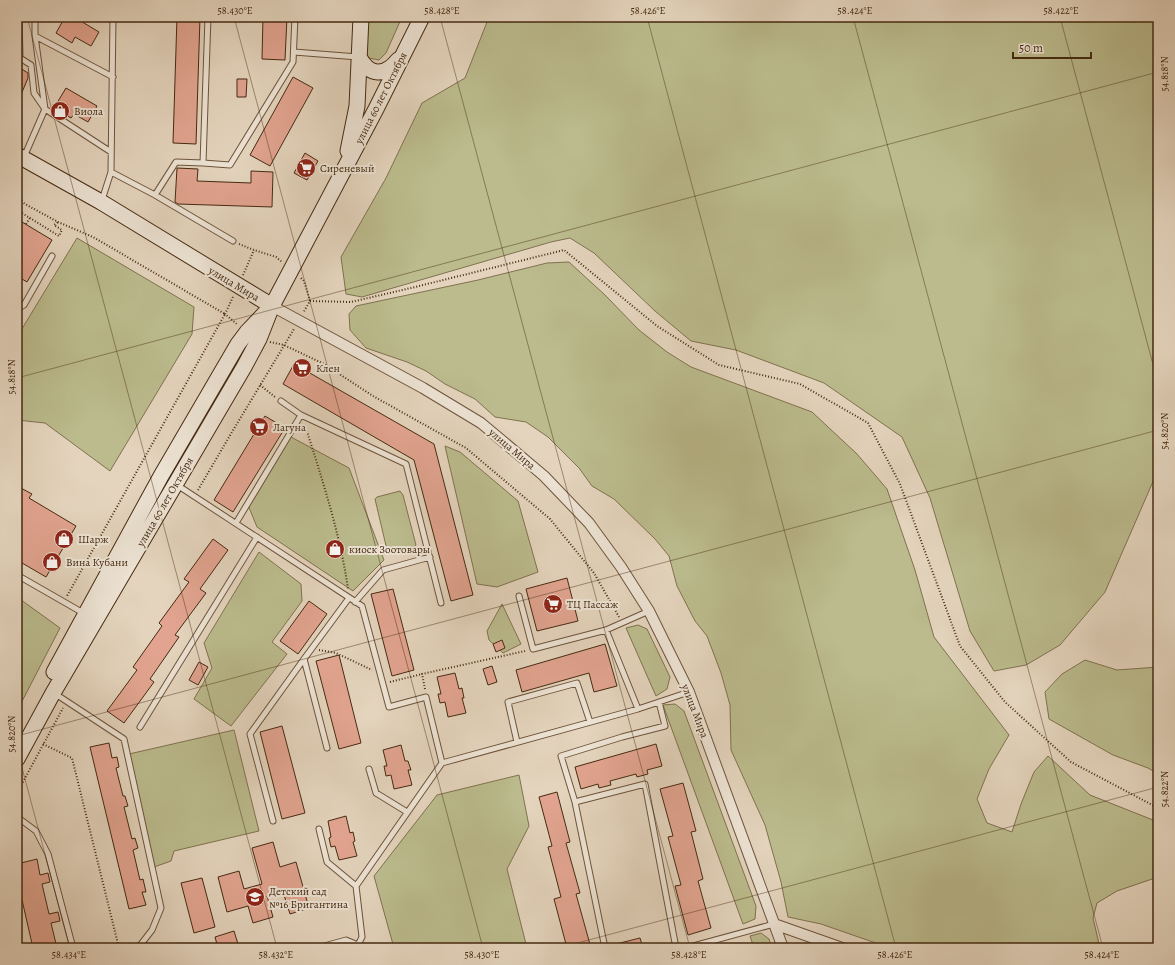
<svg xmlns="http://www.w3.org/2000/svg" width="1175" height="965" font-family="Alegreya,serif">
<rect width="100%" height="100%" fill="#e4d4bd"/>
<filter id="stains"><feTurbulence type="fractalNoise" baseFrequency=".005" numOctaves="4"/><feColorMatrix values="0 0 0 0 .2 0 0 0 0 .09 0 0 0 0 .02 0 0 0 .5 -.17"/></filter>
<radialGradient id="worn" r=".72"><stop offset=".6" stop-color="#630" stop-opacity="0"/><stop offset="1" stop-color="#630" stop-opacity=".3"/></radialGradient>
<!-- green -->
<path fill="#bbbb8d" stroke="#80724f" d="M367,17H402L386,53L379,60L369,58L365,52Z
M489,17H1158V470L1105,592L1060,645L1026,665L994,671L970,631L930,498L902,437L824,383L736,350L691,341L655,311L594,253L570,238L551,242L362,297L346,294L341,257L386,178L422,103L465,78Z
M77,238L194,307L192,334L110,471L45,423L17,420V337Z
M569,262L605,295L639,330L667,352L691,367L812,412L857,454L887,489L915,570L934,637L1009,735L989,769L977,799L987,823L1012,832L1021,804L1034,772L1048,756L1090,795L1153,820L1158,824V877L1117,891L1097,903L1093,918L1100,948H890L821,924L788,917L781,882L765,825L731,750L730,705L721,673L707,636L695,621L677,586L669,556L655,539L614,499L592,486L579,468L548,437L526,422L495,417L475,399L445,384L426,371L407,362L366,348L350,330L349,314L356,306L478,280L547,263Z
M291,437L349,468L384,560L353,591L257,527L248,505Z
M445,446L460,452L518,501L538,572L497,587L477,584Z
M400,491L403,495L416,545L413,548L391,553L387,550L375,499L377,497Z
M259,552L301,584L302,601L272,642L287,654L231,726L194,699L212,668L204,643Z
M17,597L60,628L17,711Z
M502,604L521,644L503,653L489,640L487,631Z
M638,625L647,629L670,677L667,689L656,696L626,628Z
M1085,660L1117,670L1158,667V774L1148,768L1113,755L1049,719L1045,692L1062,674Z
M675,704L684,711L756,906L755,919L743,924L663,705Z
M234,730L259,831L174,851L171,861L154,867L129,754Z
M519,775L529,826L507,869L527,948H394L374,876L437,795Z
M761,933L769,939L772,948H754L750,936Z"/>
<!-- building -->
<path fill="#e2a490" stroke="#452a11" d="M65,17H74L99,32L91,46L75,37L72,43L56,33Z
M177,17H200L196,144L173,143Z
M263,17H287L285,60L262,59Z
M17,66L28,73V78L17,104Z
M293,77L313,88L270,166L250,155Z
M237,79H247L246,97H237Z
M66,88L97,106L88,122L74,114L71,118L54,108Z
M305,153L318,161L307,180L294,173Z
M177,168L198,169L197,181L251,183V171L273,172L272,207L178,204L175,202Z
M17,219L52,240L27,282L17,276Z
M294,364L434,444L473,595L451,601L414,460L283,384Z
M265,416L285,428L233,512L214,500Z
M17,486L32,494L29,498L76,526L46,577L17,560Z
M213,539L228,550L200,589L206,593L175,635L179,637L150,679L154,682L124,723L107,711L137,670L133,667L162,626L159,623L189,582L184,579Z
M567,578L578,621L537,631L526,589Z
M393,589L414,670L392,676L371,594Z
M309,601L327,614L298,654L280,641Z
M502,640L505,648L496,652L493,644Z
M605,644L617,686L594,692L589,673L522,692L516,670Z
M339,655L361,743L339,749L316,661Z
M199,662L208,667L198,685L189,680Z
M492,666L497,682L488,685L483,669Z
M455,673L459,689L462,688L464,698H462L466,713L448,717L445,702L440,703L438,694H441L437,677Z
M282,726L305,813L282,819L260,732Z
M109,743L112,758L117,757L119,767L116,768L123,796H125L128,806L124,807L132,839L135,838L138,848L133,850L140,880L143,879L146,892H142L146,905L129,909L90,747Z
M656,744L662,766L647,770L648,774L637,777L636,774L610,781L611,785L599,788L598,784L581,789L575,767Z
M401,745L405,761H408L411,770H408L412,785L394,789L391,775L386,776L384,766H387L383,750Z
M683,783L696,831L691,832L703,879L698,881L711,928L688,935L675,886L681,885L668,837L673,836L660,789Z
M557,792L570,842L566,843L580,893L576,894L591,948H567L554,899L561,897L548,847L552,846L539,797Z
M346,816L350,833L353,832L355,841L353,842L357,856L339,860L335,846L331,847L329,838L331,837L328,821Z
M273,842L280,867L296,862L309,908L290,914L283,892L267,896L273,917L253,923L248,906L227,912L218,877L239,871L244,889L262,884L252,848Z
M37,859L40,875L48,873L50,882L42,884L49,914L58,912L60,921L51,923L57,948H33L17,878V864Z
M202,878L215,927L194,933L181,883Z
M234,931L238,944L224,948H218L215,937Z
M640,938L643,948H612V945Z"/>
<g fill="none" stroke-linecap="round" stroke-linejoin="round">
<!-- lane casing -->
<g stroke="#6d543c" stroke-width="7">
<path id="lane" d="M19,17L20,58L31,65L34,93L45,109L111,152
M35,36L113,77
M294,52L358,57
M24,157L45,109L35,36V17
M203,163L230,165L293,62L295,17
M111,172L155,195L176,162L203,163L208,17
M155,195L233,241
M102,200L111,172L113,17
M17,309L24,305L52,256
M281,401L301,415L406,464L441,603
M177,485L362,606L389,707L426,697L442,763L638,709L689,692
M236,523L301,415
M17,575L85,614
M519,596L533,649L606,630L649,611
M355,602L383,570L430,557
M606,630L638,709
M54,693L124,739L161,908L152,930L138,948
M140,727L257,537
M517,742L508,702L577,683L590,722
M327,748L304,659L349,598
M369,769L376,793L407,812
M575,802L561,756L622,737L665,726L659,702
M17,817L36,831L48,854L73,948
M273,821L250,734L304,659
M319,829L327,862L356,886
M358,945L362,937L356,886L442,763
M317,948L346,940L358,945L361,948
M605,948L575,802L645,784L676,948
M686,948L774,924"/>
</g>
<!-- street casing -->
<g stroke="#6d543c" stroke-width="12">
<path id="street" d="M272,306L423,388L481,423L544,476L589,523L621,567L649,611L689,692L783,948
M774,924L842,948"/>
</g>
<!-- secondary casing -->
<g stroke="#452a11" stroke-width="17">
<path id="secondary" d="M359,57C370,77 385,76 398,60
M348,151L357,106L361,17
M17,155L101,202L272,306
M54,672L161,476L238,344L247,332L267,311
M17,759L53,693L244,367L259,339L272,306L376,109L422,17"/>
</g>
<!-- path -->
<path stroke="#452a11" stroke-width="2" stroke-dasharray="1 2" stroke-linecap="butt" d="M17,197L25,204L58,222L93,237L225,314L67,596
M17,210L59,236L62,230L54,225L58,222
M26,224L30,218
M239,244L254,250L276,257L282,262
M243,275L254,250
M301,278L304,281L310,301L303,313
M233,297L225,314L238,325
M310,301L351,302L411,288L564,250L657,326L719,365L800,384L868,423L900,484L960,646L1005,702L1071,762L1158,808
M270,342L284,345L324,364L373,396L466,448L550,519L594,573L619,617
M260,385L275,397
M305,425C322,479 340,533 348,589
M198,490L232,432L294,329
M319,650L336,653L372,670
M390,682L422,674
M425,689L422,674L525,651
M43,744L72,758L119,948
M17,793L63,708
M1156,948L1158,939"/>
<!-- lane -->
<use href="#lane" stroke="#ede3d4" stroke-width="5"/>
<!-- street -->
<use href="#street" stroke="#ede3d4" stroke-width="10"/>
<!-- secondary -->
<use href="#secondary" stroke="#ede3d4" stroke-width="15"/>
</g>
<!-- ticks -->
<path fill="none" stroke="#452a11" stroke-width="1" stroke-opacity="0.45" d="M27,17L277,948M234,17L483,948M440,17L690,948M647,17L896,948M853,17L1103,948M1060,17L1158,383M17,20L30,17M17,378L1158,72M17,736L1158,430M17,749L70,948M559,948L1158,787"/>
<!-- icons -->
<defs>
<g id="shop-disc" transform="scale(1)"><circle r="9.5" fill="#8f2418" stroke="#ede3d4"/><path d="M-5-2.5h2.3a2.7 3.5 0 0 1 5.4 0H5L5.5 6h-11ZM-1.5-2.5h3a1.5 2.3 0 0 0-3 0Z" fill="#fff"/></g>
<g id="supermarket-disc" transform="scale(1)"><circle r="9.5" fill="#8f2418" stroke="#ede3d4"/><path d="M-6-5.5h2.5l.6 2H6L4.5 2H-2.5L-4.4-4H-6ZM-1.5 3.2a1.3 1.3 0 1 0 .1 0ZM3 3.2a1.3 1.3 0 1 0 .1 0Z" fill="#fff"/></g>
<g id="school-disc" transform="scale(1)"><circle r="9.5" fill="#8f2418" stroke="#ede3d4"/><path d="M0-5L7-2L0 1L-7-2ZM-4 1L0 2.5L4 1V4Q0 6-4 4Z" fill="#fff"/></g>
</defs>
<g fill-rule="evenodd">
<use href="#shop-disc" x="60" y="111"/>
<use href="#supermarket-disc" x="306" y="168"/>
<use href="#supermarket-disc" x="302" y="368"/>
<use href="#supermarket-disc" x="259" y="427"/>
<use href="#shop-disc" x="64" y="539"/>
<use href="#shop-disc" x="335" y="549"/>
<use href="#shop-disc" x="52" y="562"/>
<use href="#supermarket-disc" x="553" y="604"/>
<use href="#school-disc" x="255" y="897"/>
</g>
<g text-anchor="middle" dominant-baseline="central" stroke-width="4" stroke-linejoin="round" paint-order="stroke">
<!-- street labels -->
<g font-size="11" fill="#452a11" stroke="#ede3d4">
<text transform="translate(381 98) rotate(-63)">улица 60 лет Октября</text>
<text transform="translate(234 284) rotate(31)">улица Мира</text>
<text transform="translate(512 449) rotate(40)">улица Мира</text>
<text transform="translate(165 502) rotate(-60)">улица 60 лет Октября</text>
<text transform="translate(695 711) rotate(69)">улица Мира</text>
</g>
<!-- poi labels -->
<g font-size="11" fill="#452a11" stroke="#ede3d4" text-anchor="start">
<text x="74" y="111">Виола</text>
<text x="320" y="168">Сиреневый</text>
<text x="316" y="368">Клен</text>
<text x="273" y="427">Лагуна</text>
<text x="78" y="539">Шарж</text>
<text x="349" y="549">киоск Зоотовары</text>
<text x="66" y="562">Вина Кубани</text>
<text x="567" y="604">ТЦ Пассаж</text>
<text x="269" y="891">Детский сад<tspan x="269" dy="13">№16 Бригантина</tspan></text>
</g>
</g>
<!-- margin -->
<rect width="1175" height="965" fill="none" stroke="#e4d4bd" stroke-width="44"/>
<!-- scale -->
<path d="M1013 52v6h78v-6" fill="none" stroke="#452a11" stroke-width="2"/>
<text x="1019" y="52" font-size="12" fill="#452a11" stroke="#ede3d4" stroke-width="3" paint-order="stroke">50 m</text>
<rect x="22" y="22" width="1131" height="921" fill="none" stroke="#452a11" stroke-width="1.5"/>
<g font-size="10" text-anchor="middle" fill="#452a11">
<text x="235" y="14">58.430°E</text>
<text x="442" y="14">58.428°E</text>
<text x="648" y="14">58.426°E</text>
<text x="855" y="14">58.424°E</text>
<text x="1061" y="14">58.422°E</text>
<text transform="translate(1164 74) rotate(-90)" y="4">54.818°N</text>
<text transform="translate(11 377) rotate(-90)" y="4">54.818°N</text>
<text transform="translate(1164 431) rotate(-90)" y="4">54.820°N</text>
<text transform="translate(11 734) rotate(-90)" y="4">54.820°N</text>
<text transform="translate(1164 789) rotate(-90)" y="4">54.822°N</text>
<text x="69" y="958">58.434°E</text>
<text x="276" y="958">58.432°E</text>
<text x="482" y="958">58.430°E</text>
<text x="689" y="958">58.428°E</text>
<text x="895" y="958">58.426°E</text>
<text x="1102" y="958">58.424°E</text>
</g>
<rect width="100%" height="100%" filter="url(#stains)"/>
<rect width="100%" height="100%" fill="url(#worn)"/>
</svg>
